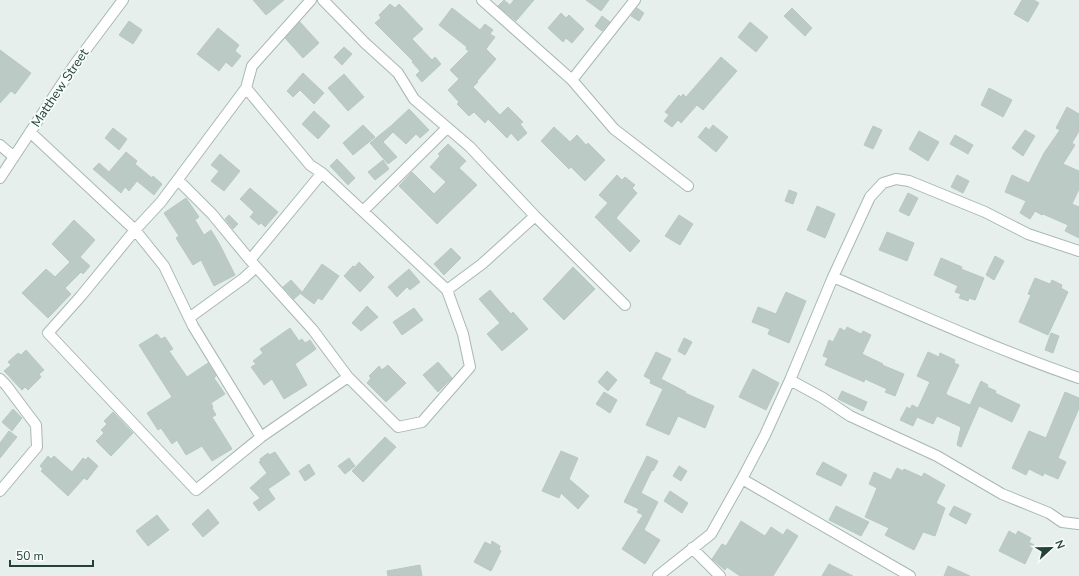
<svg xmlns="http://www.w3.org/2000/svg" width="1079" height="576" font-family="'Nunito Sans',sans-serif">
<rect width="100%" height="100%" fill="#e6efeb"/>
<!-- building -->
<path fill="#bbcac4" stroke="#b8c9c2" d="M253,0H284L266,15Z
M504,0L510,5L514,0H534L516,21L498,6Z
M586,0H609L601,11Z
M1022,0H1034L1039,3L1028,22L1014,14Z
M390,4L395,8L399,4L423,29L412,39L432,60L435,57L441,64L422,82L416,75L420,71L412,62L413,61L375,23L381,18L379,15Z
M452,8L480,30L485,24L493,30L490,34L495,37L486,49L496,59L477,81L478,82L473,87L500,115L508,107L523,122L520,124L527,133L518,141L511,133L507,138L488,119L485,123L474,112L469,116L457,104L459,102L448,90L459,79L450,70L469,51L466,49L467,47L439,25Z
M637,8L644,13L639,21L631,16Z
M792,8L812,28L805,36L784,16Z
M561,13L566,18L569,15L584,29L572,43L566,38L563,42L548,28Z
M602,16L610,22L602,31L595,26Z
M129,21L142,30L133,44L119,35Z
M300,22L319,43L303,58L285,38Z
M750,22L768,37L756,52L738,37Z
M218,28L239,45L235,51L241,56L232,67L226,62L219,71L197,54Z
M344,47L352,54L342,65L334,57Z
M0,50L31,73L15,94L11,91L0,103Z
M721,57L737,71L703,110L697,105L681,123L678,120L672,127L664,121L669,115L665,112L679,95L681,97L683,94L686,97Z
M303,73L324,93L314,104L300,90L293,97L287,91Z
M344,74L364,97L348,111L328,88Z
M989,88L1012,100L1003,117L981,105Z
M1067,107L1079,114V131L1072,143L1075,145L1063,164L1079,171V189L1072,204L1079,207V238L1065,231L1068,225L1043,214L1042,215L1035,211L1030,219L1020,213L1026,201L1005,192L1012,175L1029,183L1044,153L1060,130L1056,128Z
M409,109L429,130L420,138L416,134L406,144L393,132L383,142L397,157L388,164L370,143L392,125Z
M314,111L330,126L318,139L302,124Z
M363,125L375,137L353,155L343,143Z
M713,125L728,137L716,152L698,137L706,127L709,130Z
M873,126L882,130L873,149L864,145Z
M554,127L570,142L577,135L586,145L588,143L605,160L585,181L571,167L569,169L541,141Z
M113,128L127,139L119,150L105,138Z
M1025,130L1035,136L1023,156L1012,148Z
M919,131L939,142L928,161L909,149Z
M955,135L973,145L968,154L950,144Z
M448,144L466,161L459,168L477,185L437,224L399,186L412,172L434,194L446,182L430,167L440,156L438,154Z
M126,152L137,161L135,164L152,178L153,176L162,184L154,195L137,181L129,191L125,187L121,193L93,169L99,163L109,172Z
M220,154L240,171L224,191L211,181L219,171L211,165Z
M337,159L355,178L348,185L330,166Z
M383,160L389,169L375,180L368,172Z
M617,175L622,180L625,177L635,185L632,188L637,193L616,218L640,241L630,252L595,217L608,203L599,195Z
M957,175L969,181L963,193L951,187Z
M250,188L278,212L265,227L261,223L259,225L250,217L254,212L240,199Z
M789,190L797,193L793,204L785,201Z
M908,193L918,198L909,216L899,211Z
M186,198L199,217L195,220L204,235L211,230L220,245L235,275L214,286L201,260L193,265L176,238L179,236L164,213Z
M817,206L835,214L825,238L807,230Z
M229,215L238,224L233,229L225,219Z
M679,215L693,224L680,245L665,236Z
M74,220L95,240L80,257L90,266L83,274L81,272L65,288L71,294L48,318L22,293L46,269L55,277L70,262L52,244Z
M887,232L914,243L907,261L879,250Z
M451,248L461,258L444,275L434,264Z
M995,256L1004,261L994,280L986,275Z
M941,258L962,267L961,269L984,278L975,300L969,298L968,301L959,298L961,294L955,292L958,286L934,275Z
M359,262L374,277L360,292L344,276L353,266L355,267Z
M322,264L339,276L322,300L318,298L314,304L301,294Z
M573,267L595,289L564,320L543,299Z
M409,269L420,282L410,290L407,287L397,297L388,287Z
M1035,278L1050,284L1052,280L1062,285L1061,288L1068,292L1048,335L1019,322L1031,295L1028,294Z
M291,280L302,292L294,299L283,287Z
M490,290L511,314L513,312L528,329L502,351L487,334L500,323L479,299Z
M786,292L806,301L789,343L768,334L770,329L752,322L758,307L776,314Z
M367,306L378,317L361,331L352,323Z
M414,308L423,320L402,335L393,322Z
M847,327L861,334L863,331L871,335L862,354L883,364L882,365L904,374L895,396L885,392L887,389L865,379L864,382L825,365L828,358L823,356L829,340L833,342L840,328L845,331Z
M290,328L299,341L302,339L305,343L310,340L316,349L295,364L307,385L284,399L272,379L264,385L251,367L256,364L253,361L263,353L260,349Z
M1051,333L1059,336L1053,353L1045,350Z
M157,334L161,339L165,337L173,349L169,351L187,377L208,363L216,376L214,378L225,394L211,403L213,407L212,408L216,415L212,417L232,449L212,461L202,446L186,455L177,440L172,444L161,428L158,430L147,413L172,397L139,345Z
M684,338L692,342L685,355L678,351Z
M26,350L44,370L39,374L41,377L28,390L25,387L22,390L4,371L11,365L8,362L18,353L21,355Z
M656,352L671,359L661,379L686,392L685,393L714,406L705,428L678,416L669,435L646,425L663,389L650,383L651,380L644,376Z
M928,352L939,357L940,353L955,360L954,363L959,365L946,393L947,395L970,405L981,381L988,385L987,387L996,391L995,393L1020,405L1012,422L979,406L961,447L957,445L961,427L937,416L933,424L917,417L913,426L900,420L907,407L910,409L912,405L918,408L930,382L917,376Z
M438,362L452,378L438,392L423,375Z
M388,365L406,383L386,402L367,383L371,378L369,376L379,366L382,370Z
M753,369L779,383L766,410L739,397Z
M607,371L617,380L608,391L598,382Z
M842,391L867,402L863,411L838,399Z
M604,392L617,400L610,413L596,404Z
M1065,392L1079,398V408L1058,458L1066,462L1058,479L1044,473L1043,476L1029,469L1026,475L1012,468L1029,431L1046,438Z
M13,409L22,418L12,431L2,422Z
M113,412L133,433L111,456L96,441L104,433L101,430L107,424L104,421Z
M9,431L17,437L0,458V443Z
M385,437L396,447L363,482L352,471Z
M561,451L578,458L569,479L589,496L578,509L561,493L559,498L542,491Z
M275,452L290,474L268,489L275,499L259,511L253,503L260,498L250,488L267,473L259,462L261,461L260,459L268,453L269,455Z
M48,456L51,459L54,456L72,472L83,458L86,460L88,457L98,466L87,480L84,478L68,496L41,471L43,469L40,466Z
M647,456L658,461L653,471L652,470L641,493L658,502L644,530L660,540L645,564L622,549L643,515L637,512L639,509L624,502Z
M349,458L355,466L345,474L338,466Z
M823,462L847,475L841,486L816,474Z
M309,464L315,474L305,481L299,471Z
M679,466L687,471L681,481L673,476Z
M897,468L903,471L904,469L922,477L924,473L945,485L936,503L945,508L935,536L923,532L914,550L885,535L889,528L865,517L877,488L869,484L874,472L891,480Z
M670,491L688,503L682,513L664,501Z
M836,506L869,522L861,536L829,520Z
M954,506L971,514L966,524L949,515Z
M208,509L219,523L203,537L192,524Z
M157,515L169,530L148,546L136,531Z
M741,521L765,536L771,527L783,535L787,529L798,536L773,576H740L727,567L725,570L712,559L722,544L726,546Z
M1009,531L1016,535L1018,531L1031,538L1029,542L1034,545L1025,564L999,551Z
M492,541L500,546L499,549L501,551L491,571L474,562L485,542L491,545Z
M829,564L853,576H822Z
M420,565L422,576H388L387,571Z
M948,566L970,576H944Z"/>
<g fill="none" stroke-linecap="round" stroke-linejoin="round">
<!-- street casing -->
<g stroke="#a8b8b2" stroke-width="12">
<path id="street" d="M323,0L365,43L398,73L414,99L470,147L535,216L625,305
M482,0L572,80L614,129L688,186
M572,80L635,0
M246,88L161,202L135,230L81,296L48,333L196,490L261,437L348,377
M30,132L135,230L164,266L193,326L261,437
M0,145L14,157
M322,173L447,290L482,264L535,216
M0,178L75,64L123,0
M178,180L212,214L250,260L313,330L348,377L398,427L422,422L470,367L463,334L447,290
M363,211L447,128
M250,260L322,173L310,165L246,88L252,66L311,0
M833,277C914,312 995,349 1079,378
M189,318L244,278L256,267
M0,379L6,385L36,425L37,447L0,491
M790,380L823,398L850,416L937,456L1002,494L1049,513L1062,522L1078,524
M742,479L910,576
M692,548L720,576
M658,576L711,534L742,479L765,435L790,380L833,277L870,197L883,183L896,179L909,181L985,212L1028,234L1079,251"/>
</g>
<!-- street -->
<use href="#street" stroke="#fff" stroke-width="10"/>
</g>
<g text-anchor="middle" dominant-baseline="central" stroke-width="4" stroke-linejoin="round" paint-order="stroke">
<!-- street labels -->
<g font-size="13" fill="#24423a" stroke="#f7fbf9">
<text transform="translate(60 88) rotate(-56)">Matthew Street</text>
</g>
</g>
<!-- north arrow -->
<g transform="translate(1051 548) rotate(68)" stroke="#f7fbf9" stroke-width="3" paint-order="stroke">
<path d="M0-3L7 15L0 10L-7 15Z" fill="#24423a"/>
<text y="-6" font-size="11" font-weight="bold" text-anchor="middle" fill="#24423a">N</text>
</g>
<!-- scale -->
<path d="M10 560v6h83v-6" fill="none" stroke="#24423a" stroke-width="2"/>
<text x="16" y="560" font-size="12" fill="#24423a" stroke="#f7fbf9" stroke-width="3" paint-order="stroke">50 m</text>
</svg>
